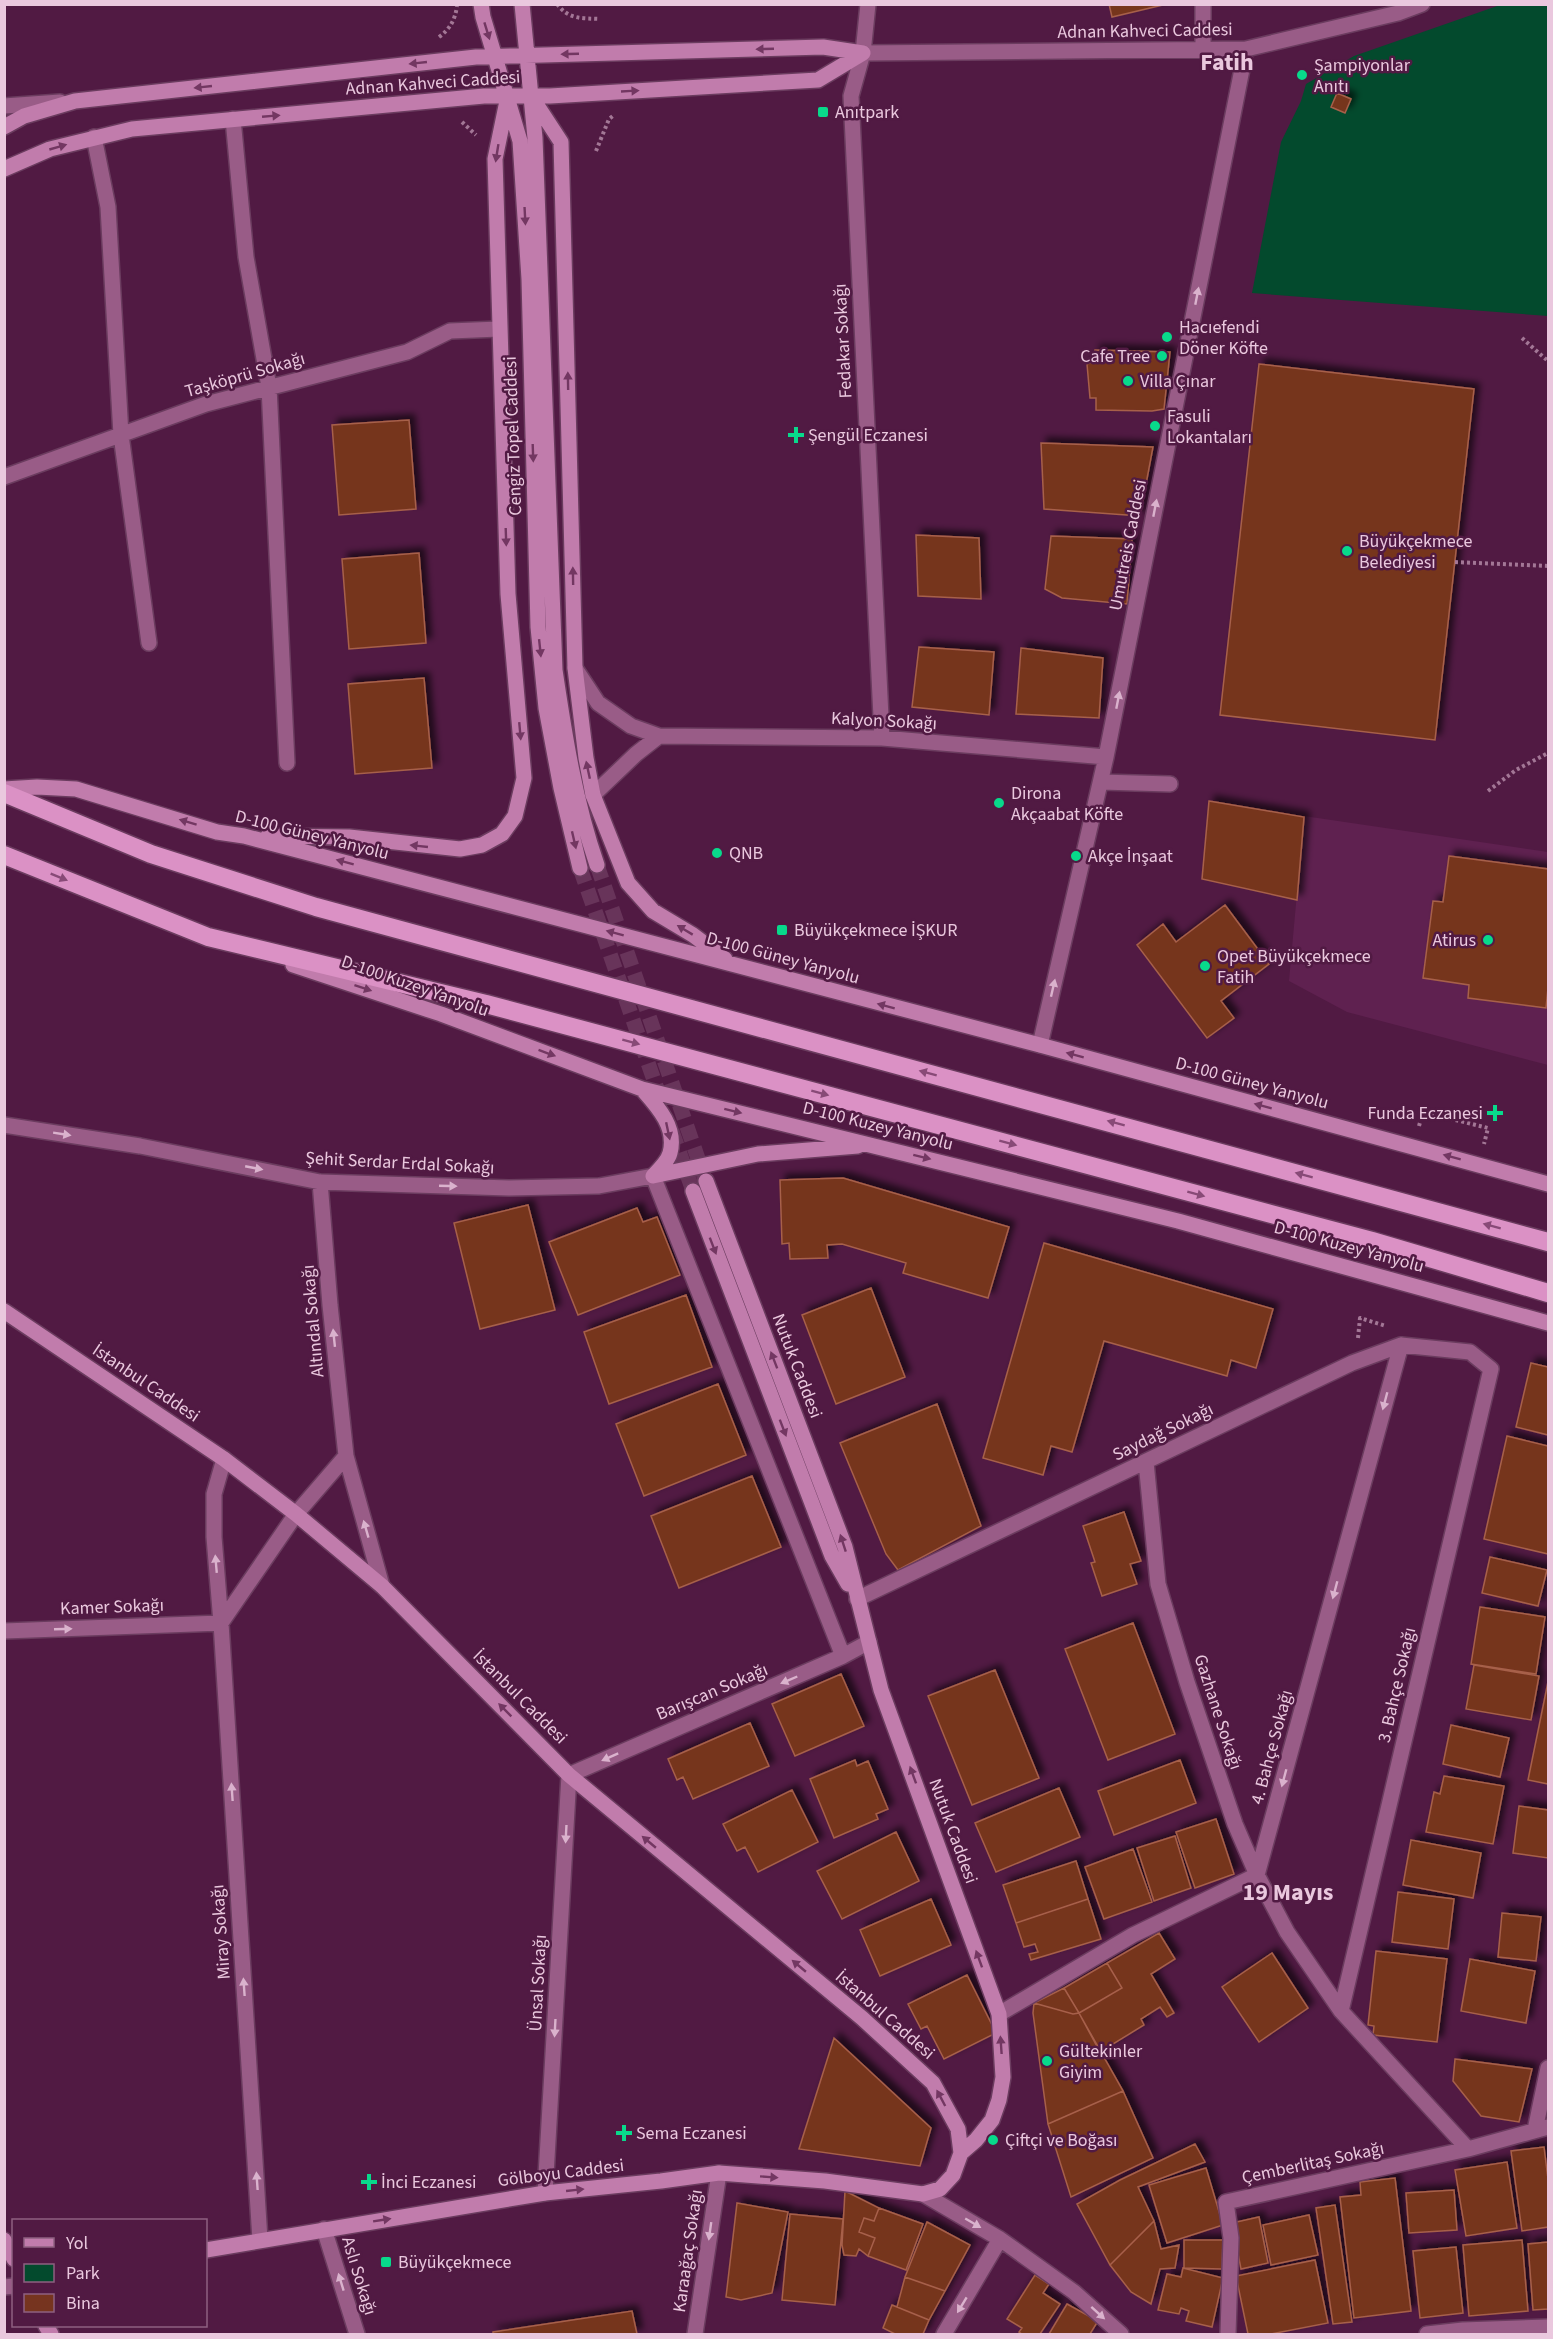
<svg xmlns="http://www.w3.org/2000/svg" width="1553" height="2339" font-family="'Source Sans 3',sans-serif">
<defs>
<filter id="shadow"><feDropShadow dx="5.5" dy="-5.5" stdDeviation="3" flood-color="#0009"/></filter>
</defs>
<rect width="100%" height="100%" fill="#511a43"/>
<!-- built -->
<path fill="#5f2150" d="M1304,816L1548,852V1065L1347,1012L1289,981Z"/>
<!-- green -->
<path fill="#034a2d" d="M1500,5H1548V316L1252,293L1281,142L1301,101L1306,84L1354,56Z"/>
<!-- building -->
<path fill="#76341f" stroke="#a7604a" stroke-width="1.5" filter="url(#shadow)" d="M1109,4H1167L1112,17Z
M1337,93L1351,99L1345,113L1331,107Z
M1095,350L1170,352L1164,409L1152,411L1096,410V398H1090L1087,364L1094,361Z
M1259,364L1474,389L1435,740L1220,715Z
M409,420L416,509L339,515L332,425Z
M1041,443L1153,447L1140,516L1044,509Z
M916,535L979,538L981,599L918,596Z
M1051,536L1132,539L1127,604L1062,598L1045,589Z
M419,553L426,643L349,649L342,559Z
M919,647L994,652L989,715L912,707Z
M1021,648L1103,658L1099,718L1016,714Z
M424,678L432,768L355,774L348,684Z
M1209,801L1304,817L1297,900L1202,879Z
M1449,856L1548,869V988L1546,1008L1468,998L1469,985L1423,978L1433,901L1443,902Z
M1225,905L1269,964L1221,1001L1234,1018L1207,1038L1137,945L1163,924L1176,942Z
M843,1178L1009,1227L988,1298L903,1273L906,1263L842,1244L827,1245L828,1258L790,1259L789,1243L782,1244L780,1180Z
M528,1205L555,1310L480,1329L454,1223Z
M637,1208L643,1222L657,1217L680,1275L578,1315L549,1242Z
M1044,1243L1273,1309L1256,1368L1231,1360L1227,1376L1104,1341L1072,1452L1051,1446L1043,1475L983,1458Z
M871,1288L905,1377L836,1404L802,1315Z
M686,1295L712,1367L609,1404L584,1332Z
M1531,1363L1548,1367V1435L1516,1427Z
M718,1384L746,1455L644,1496L616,1424Z
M937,1404L981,1526L898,1570L886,1554L840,1443Z
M1507,1436L1548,1446V1554L1484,1539Z
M752,1476L781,1547L679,1588L651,1516Z
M1124,1512L1141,1561L1130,1564L1137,1584L1102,1596L1091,1563L1095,1562L1083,1526Z
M1490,1557L1547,1570L1538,1606L1482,1593Z
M1480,1607L1545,1617L1536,1674L1471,1664Z
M1133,1623L1175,1734L1108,1760L1065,1649Z
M1474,1665L1539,1676L1531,1720L1466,1709Z
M995,1670L1039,1778L972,1805L928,1696Z
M841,1674L864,1726L795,1756L772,1704Z
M1548,1682V1784L1528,1780Z
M750,1723L769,1766L693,1799L683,1777L677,1780L668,1759Z
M1451,1725L1509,1738L1500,1777L1443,1764Z
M855,1760L857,1766L868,1761L888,1809L876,1814L878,1819L834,1838L810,1779Z
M1180,1760L1196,1803L1114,1835L1098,1791Z
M1444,1776L1504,1786L1493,1844L1426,1832L1434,1792L1440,1794Z
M1059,1788L1080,1837L996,1872L975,1823Z
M792,1790L818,1842L758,1872L745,1847L737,1851L723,1824Z
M1519,1806L1548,1810V1858L1513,1853Z
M1216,1819L1234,1874L1195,1888L1176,1832Z
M896,1832L919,1881L842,1919L817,1871Z
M1175,1836L1191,1888L1154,1901L1137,1848Z
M1411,1840L1481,1853L1473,1898L1403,1885Z
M1133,1849L1152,1902L1104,1919L1085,1867Z
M1076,1861L1088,1899L1016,1923L1003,1885Z
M1398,1892L1454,1899L1448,1949L1392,1942Z
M931,1899L951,1945L880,1976L860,1930Z
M1088,1899L1101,1939L1031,1960L1029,1954L1038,1952L1035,1944L1024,1947L1016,1923Z
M1502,1913L1541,1917L1536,1961L1498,1957Z
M1159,1933L1175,1959L1151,1974L1174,2013L1167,2017L1160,2007L1141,2019L1144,2025L1100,2052L1079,2013L1122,1988L1107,1963Z
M1376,1951L1447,1959L1437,2042L1373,2035L1374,2026L1368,2025Z
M1272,1953L1308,2008L1259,2042L1222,1987Z
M1470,1959L1535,1971L1526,2023L1461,2011Z
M1107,1963L1122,1988L1079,2013L1064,1988Z
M967,1975L996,2033L944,2059L927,2026L921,2029L908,2004Z
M1064,1988L1079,2013L1073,2014L1034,2003Z
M1034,2003L1073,2014L1079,2013L1123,2091L1048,2124L1033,2013Z
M834,2038L931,2128L920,2166L799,2149Z
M1455,2059L1532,2069L1519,2122L1481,2116L1453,2081Z
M1123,2091L1153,2158L1071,2197L1048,2124Z
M1195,2144L1205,2162L1138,2187L1154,2221L1110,2265L1077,2204L1120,2180Z
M1544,2147L1548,2179V2227L1522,2231L1511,2151Z
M1507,2162L1517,2228L1466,2236L1455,2170Z
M1206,2168L1223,2225L1167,2243L1149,2185Z
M1395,2178L1411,2311L1354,2318L1340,2197L1361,2195L1360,2182Z
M1454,2190L1457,2230L1409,2233L1406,2193Z
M845,2191L879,2208L874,2221L864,2218L859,2232L875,2238L868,2256L859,2249L856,2256L844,2255L842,2245Z
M737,2203L788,2212L772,2293L741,2300L726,2297Z
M1335,2205L1352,2322L1333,2324L1316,2208Z
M879,2208L923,2224L906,2270L868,2256L875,2238L859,2232L864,2218L874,2221Z
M790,2214L843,2219L835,2305L782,2300Z
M1309,2215L1318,2255L1271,2265L1263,2225Z
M1259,2217L1268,2263L1241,2269L1232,2223Z
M1154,2221L1161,2249L1179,2245L1175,2268L1160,2269L1151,2304L1131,2292L1110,2265Z
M927,2222L970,2245L945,2291L905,2277Z
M1184,2240H1223L1222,2269L1184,2268Z
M1522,2240L1528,2311L1469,2316L1463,2245Z
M1548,2242V2309L1533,2310L1528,2244Z
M1456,2247L1463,2313L1420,2318L1413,2251Z
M1315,2260L1328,2323L1271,2334H1248L1236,2276Z
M1183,2268L1223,2278L1212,2327L1186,2321L1189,2311L1181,2308L1179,2314L1158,2310L1167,2274L1181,2277Z
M1035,2275L1049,2284L1043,2293L1060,2304L1040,2334H1022L1019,2332L1022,2328L1007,2319Z
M905,2277L945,2291L929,2320L897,2307Z
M1067,2304L1098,2321L1090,2334H1049Z
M892,2305L929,2320L923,2334H895L883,2328Z
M632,2311L637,2334H493V2332Z"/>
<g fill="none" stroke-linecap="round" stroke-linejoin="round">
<!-- major-tunnel -->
<path stroke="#68345a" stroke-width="15" stroke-dasharray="15 8" stroke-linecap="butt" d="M597,865L705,1179
M580,868L662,1103
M672,1131L693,1191"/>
<!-- minor casing -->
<g stroke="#6b3c5f" stroke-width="18">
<path id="minor" d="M868,4L863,53L851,96L882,738
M1203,51V4
M863,53L1246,49L1398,13L1422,4
M4,106L60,102
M233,119L246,257L269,387L287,763
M94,137L108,207L121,435L149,643
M4,477L206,404L407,352L450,331L499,329
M575,668L598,703L631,726L659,736L882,738L1106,757
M1101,782L1170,784
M593,795L636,754L659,736
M1040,1045L1106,757L1246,49
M4,1125L140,1146L320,1182L509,1188L599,1186L653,1176L843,1656
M320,1182L330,1305L346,1456L382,1586
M224,1459L214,1494V1537L221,1623L260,2240
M1146,1462L1158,1584L1187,1682L1235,1824L1257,1875L1287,1932L1341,2011L1468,2149
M857,1599L1352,1363L1401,1345L1470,1352L1491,1369L1341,2011
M221,1623L296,1514L346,1456
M4,1631L221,1623
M999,2014L1133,1935L1257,1875L1401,1345
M1535,2130L1548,2068
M545,2193L569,1775L843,1656L869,1642
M923,2194L1000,2239L1074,2292L1121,2334
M324,2229L357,2334
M4,2287L14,2286
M695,2334L719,2173
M944,2334L1000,2239
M1228,2334L1231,2238L1226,2202L1468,2149L1548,2127
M1427,2334L1463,2330L1548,2327"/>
</g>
<!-- major casing -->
<g stroke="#6b3c5f" stroke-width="18">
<path id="major" d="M481,4L483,17L520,141L529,279L538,627L546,708L561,788L580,868
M522,4L535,138L555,670C565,737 575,801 597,865
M531,96L561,142L575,668L586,758L593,795L628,883L653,911L693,935L725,959
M4,127L24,116L75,101L476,57L823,47L863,53
M4,169L50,149L132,129L484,96H550L818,80L863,53
M4,789L37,787L76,789L217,832L244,836L1040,1045L1548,1184
M268,836L349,837L460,849L482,845L502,834L515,816L524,778L508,594L495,159L508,96
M293,965L441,1014L642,1089L1178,1221L1548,1323
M642,1089C657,1106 677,1127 670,1153C668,1161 659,1170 653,1176
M653,1176L758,1154L858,1146
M693,1191L832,1556L848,1584
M4,1311L224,1459L296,1514L382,1586L569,1775L862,2018L933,2083L958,2129L961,2153
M4,2240L14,2259
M206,2250L545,2193L661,2181L719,2173L825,2181L923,2194L940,2189L953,2175L961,2153L976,2140L992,2120L999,2100L1003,2077L999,2014L881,1690L845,1547L706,1181
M46,2326L51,2334"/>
</g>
<!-- highway casing -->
<g stroke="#6b3c5f" stroke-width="21">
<path id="highway" d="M4,793L151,854L316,907L1548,1242
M4,855L208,937L486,1004L1372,1241L1548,1293"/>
</g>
<!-- path -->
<path stroke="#a37796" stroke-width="4" stroke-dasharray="3 3" stroke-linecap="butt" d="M557,4C569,20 582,18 600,19
M439,37C450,29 455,20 457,6
M462,122L476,135
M596,151L609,119L614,115
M1522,338L1548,361
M1455,562L1548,566
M1488,791L1516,770L1548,753
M1419,1126L1423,1112L1488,1128L1484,1144
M1358,1338L1360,1318L1386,1326"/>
<!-- minor -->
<use href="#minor" stroke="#995c87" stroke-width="15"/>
<!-- major -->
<use href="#major" stroke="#c17cac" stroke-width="15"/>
<!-- highway -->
<use href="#highway" stroke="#db91c5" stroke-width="18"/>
</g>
<!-- one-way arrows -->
<defs><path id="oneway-solid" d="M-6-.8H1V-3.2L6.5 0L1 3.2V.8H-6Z" transform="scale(1.5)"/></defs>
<g fill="#733762">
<use href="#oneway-solid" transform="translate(487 31) rotate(73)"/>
<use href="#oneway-solid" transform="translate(765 49) rotate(178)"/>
<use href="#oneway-solid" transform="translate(570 54) rotate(178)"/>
<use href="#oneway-solid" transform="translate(418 63) rotate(174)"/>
<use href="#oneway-solid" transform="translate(203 87) rotate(174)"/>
<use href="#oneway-solid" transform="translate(630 91) rotate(-3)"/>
<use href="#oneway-solid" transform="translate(271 116) rotate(-5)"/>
<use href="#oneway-solid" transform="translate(58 147) rotate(-16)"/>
<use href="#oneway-solid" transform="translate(497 153) rotate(99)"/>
<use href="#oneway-solid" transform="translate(525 216) rotate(87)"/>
<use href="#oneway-solid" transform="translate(568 381) rotate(-91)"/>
<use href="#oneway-solid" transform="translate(533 453) rotate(88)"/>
<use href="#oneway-solid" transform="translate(506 537) rotate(88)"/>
<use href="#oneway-solid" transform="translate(573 576) rotate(-91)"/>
<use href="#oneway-solid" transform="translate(540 648) rotate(84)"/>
<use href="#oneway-solid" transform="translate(520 731) rotate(85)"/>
<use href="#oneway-solid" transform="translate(588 770) rotate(-102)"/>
<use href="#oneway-solid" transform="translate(188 822) rotate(-163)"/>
<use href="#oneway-solid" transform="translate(574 840) rotate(77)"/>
<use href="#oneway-solid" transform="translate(419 846) rotate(-174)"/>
<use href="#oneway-solid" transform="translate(345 862) rotate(-165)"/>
<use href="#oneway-solid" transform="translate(685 930) rotate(-149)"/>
<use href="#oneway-solid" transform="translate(615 933) rotate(-165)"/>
<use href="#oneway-solid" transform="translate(363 988) rotate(18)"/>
<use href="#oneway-solid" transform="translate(886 1006) rotate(-165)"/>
<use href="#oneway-solid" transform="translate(547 1053) rotate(20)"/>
<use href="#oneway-solid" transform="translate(1075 1055) rotate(-165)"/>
<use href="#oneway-solid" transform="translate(1263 1106) rotate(-165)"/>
<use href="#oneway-solid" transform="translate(733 1111) rotate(14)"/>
<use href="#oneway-solid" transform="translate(668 1131) rotate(78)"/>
<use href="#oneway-solid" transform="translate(922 1157) rotate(14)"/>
<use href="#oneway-solid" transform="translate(1452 1157) rotate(-165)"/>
<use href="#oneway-solid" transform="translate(713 1246) rotate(69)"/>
<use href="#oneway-solid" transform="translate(774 1360) rotate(-111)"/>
<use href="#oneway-solid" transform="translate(783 1428) rotate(69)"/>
<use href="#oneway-solid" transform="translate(843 1543) rotate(-108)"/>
<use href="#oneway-solid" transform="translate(505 1710) rotate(-135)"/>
<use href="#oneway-solid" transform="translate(913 1775) rotate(-110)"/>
<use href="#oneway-solid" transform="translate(649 1842) rotate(-140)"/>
<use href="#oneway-solid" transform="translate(979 1959) rotate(-110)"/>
<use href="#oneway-solid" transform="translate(799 1966) rotate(-140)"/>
<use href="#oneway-solid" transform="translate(1001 2045) rotate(-94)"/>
<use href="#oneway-solid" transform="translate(941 2098) rotate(-118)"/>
<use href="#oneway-solid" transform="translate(769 2177) rotate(4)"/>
<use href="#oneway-solid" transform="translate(575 2190) rotate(-6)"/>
<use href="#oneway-solid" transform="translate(382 2220) rotate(-9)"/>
</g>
<g fill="#dab2cd">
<use href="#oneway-solid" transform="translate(1197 296) rotate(-79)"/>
<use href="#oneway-solid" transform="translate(1155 508) rotate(-79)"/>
<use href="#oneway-solid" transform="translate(1118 700) rotate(-79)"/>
<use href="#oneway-solid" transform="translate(1053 988) rotate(-77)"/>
<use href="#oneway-solid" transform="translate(62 1134) rotate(9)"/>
<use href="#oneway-solid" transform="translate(254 1168) rotate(11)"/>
<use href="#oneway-solid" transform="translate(448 1186) rotate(2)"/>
<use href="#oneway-solid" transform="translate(334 1338) rotate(-96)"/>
<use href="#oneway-solid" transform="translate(1385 1401) rotate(105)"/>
<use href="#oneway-solid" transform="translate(366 1529) rotate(-106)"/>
<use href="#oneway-solid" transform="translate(216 1564) rotate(-95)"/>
<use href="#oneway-solid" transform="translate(1335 1590) rotate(105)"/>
<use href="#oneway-solid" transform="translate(63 1629) rotate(-2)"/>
<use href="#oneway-solid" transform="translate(789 1680) rotate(157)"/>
<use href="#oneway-solid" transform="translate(610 1757) rotate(156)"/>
<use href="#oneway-solid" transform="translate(1284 1778) rotate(105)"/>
<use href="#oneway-solid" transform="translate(232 1792) rotate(-94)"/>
<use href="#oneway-solid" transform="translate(566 1834) rotate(93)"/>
<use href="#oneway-solid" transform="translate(244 1987) rotate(-94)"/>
<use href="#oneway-solid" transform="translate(555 2028) rotate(93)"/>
<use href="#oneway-solid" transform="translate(257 2181) rotate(-94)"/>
<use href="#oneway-solid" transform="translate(973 2223) rotate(30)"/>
<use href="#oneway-solid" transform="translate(710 2231) rotate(98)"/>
<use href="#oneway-solid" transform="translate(341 2282) rotate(-107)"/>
<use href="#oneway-solid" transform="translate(962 2305) rotate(121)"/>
<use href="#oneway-solid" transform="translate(1098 2313) rotate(42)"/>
</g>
<g fill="#884a77">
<use href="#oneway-solid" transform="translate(59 877) rotate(22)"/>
<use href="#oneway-solid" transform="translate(631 1042) rotate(15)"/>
<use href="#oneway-solid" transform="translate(928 1073) rotate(-165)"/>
<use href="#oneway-solid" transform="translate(820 1093) rotate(15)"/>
<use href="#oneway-solid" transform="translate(1116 1123) rotate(-165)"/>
<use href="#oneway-solid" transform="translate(1008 1143) rotate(15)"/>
<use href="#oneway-solid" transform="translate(1304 1175) rotate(-165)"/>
<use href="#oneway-solid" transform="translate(1196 1194) rotate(15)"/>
<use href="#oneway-solid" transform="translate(1492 1226) rotate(-165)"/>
</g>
<!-- markers -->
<g fill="#08d98b" stroke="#511a43" stroke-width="2">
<circle cx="1302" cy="75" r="6"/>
<rect x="817" y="106" width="12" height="12" rx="3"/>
<circle cx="1167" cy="337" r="6"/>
<circle cx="1162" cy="356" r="6"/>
<circle cx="1128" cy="381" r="6"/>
<circle cx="1155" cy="426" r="6"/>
<path d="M793 426h6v6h6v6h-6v6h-6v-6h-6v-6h6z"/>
<circle cx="1347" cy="551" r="6"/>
<circle cx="999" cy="803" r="6"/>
<circle cx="717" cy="853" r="6"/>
<circle cx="1076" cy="856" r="6"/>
<rect x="776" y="924" width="12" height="12" rx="3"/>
<circle cx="1488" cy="940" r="6"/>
<circle cx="1205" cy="966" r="6"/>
<path d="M1492 1104h6v6h6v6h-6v6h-6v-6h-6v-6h6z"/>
<circle cx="1047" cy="2061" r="6"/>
<path d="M621 2124h6v6h6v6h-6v6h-6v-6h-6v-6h6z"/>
<circle cx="993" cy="2140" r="6"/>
<path d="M366 2173h6v6h6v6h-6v6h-6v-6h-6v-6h6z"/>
<rect x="380" y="2256" width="12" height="12" rx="3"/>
</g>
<g text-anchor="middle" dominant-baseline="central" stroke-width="5" stroke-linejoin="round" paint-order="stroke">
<!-- street labels -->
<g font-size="18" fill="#eac8de" stroke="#511a43">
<text transform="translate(1145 31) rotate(-1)">Adnan Kahveci Caddesi</text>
<text transform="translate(433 83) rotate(-4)">Adnan Kahveci Caddesi</text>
<text transform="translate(843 341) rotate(-93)">Fedakar Sokağı</text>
<text transform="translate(245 375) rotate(-16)">Taşköprü Sokağı</text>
<text transform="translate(513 436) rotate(-92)">Cengiz Topel Caddesi</text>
<text transform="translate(1128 545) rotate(-79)">Umutreis Caddesi</text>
<text transform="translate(884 721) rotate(3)">Kalyon Sokağı</text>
<text transform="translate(312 835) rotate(14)">D-100 Güney Yanyolu</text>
<text transform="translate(783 958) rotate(15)">D-100 Güney Yanyolu</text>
<text transform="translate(415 986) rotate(19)">D-100 Kuzey Yanyolu</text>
<text transform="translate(1252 1083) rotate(15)">D-100 Güney Yanyolu</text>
<text transform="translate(878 1126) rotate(14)">D-100 Kuzey Yanyolu</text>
<text transform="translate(400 1163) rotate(3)">Şehit Serdar Erdal Sokağı</text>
<text transform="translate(1349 1247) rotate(15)">D-100 Kuzey Yanyolu</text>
<text transform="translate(313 1321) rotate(-95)">Altındal Sokağı</text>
<text transform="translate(797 1366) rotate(69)">Nutuk Caddesi</text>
<text transform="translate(146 1383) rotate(34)">İstanbul Caddesi</text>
<text transform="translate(1163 1432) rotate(-26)">Saydağ Sokağı</text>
<text transform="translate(112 1607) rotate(-2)">Kamer Sokağı</text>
<text transform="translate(1397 1685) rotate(-77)">3. Bahçe Sokağı</text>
<text transform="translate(712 1692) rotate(-23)">Barışcan Sokağı</text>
<text transform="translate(520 1697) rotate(45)">İstanbul Caddesi</text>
<text transform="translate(1218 1712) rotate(72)">Gazhane Sokağı</text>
<text transform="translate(1272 1747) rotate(-75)">4. Bahçe Sokağı</text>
<text transform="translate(953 1831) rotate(70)">Nutuk Caddesi</text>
<text transform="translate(221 1932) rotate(-94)">Miray Sokağı</text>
<text transform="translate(538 1983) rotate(-87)">Ünsal Sokağı</text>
<text transform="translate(885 2015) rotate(41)">İstanbul Caddesi</text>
<text transform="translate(1313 2163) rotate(-12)">Çemberlitaş Sokağı</text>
<text transform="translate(561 2173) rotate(-7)">Gölboyu Caddesi</text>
<text transform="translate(688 2251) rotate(-82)">Karaağaç Sokağı</text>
<text transform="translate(359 2276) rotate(73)">Aslı Sokağı</text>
</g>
<!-- poi labels -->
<g font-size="18" fill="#eac8de" stroke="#511a43" text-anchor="start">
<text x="1314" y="65">Şampiyonlar<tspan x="1314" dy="21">Anıtı</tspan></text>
<text x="835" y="112">Anıtpark</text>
<text x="1179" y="327">Hacıefendi<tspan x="1179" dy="21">Döner Köfte</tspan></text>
<text x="1150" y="356" text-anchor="end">Cafe Tree</text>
<text x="1140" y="381">Villa Çınar</text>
<text x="1167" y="416">Fasuli<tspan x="1167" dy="21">Lokantaları</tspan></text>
<text x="808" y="435">Şengül Eczanesi</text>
<text x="1359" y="541">Büyükçekmece<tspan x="1359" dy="21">Belediyesi</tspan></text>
<text x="1011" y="793">Dirona<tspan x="1011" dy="21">Akçaabat Köfte</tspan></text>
<text x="729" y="853">QNB</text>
<text x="1088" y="856">Akçe İnşaat</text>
<text x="794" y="930">Büyükçekmece İŞKUR</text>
<text x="1476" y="940" text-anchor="end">Atirus</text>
<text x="1217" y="956">Opet Büyükçekmece<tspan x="1217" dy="21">Fatih</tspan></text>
<text x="1483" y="1113" text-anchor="end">Funda Eczanesi</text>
<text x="1059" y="2051">Gültekinler<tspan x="1059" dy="21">Giyim</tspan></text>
<text x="636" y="2133">Sema Eczanesi</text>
<text x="1005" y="2140">Çiftçi ve Boğası</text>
<text x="381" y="2182">İnci Eczanesi</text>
<text x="398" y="2262">Büyükçekmece</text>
</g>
<!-- district labels -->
<g font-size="24" font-weight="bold" fill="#eac8de" stroke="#511a43">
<text x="1227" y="62">Fatih</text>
<text x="1288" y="1892">19 Mayıs</text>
</g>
</g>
<!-- border -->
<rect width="1553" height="2339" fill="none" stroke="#eac8de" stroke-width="12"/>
<!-- legend -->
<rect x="12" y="2219" width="195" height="108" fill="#511a43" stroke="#8e6081" stroke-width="1.5"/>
<rect x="24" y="2238" width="30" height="9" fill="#c17cac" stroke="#8e6081" stroke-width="1.5"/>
<text x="66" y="2249" font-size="18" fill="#eac8de">Yol</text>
<rect x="24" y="2264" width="30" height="18" fill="#034a2d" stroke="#8e6081" stroke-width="1.5"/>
<text x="66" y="2279" font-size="18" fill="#eac8de">Park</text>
<rect x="24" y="2294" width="30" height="18" fill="#76341f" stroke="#8e6081" stroke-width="1.5"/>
<text x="66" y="2309" font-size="18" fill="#eac8de">Bina</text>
</svg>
